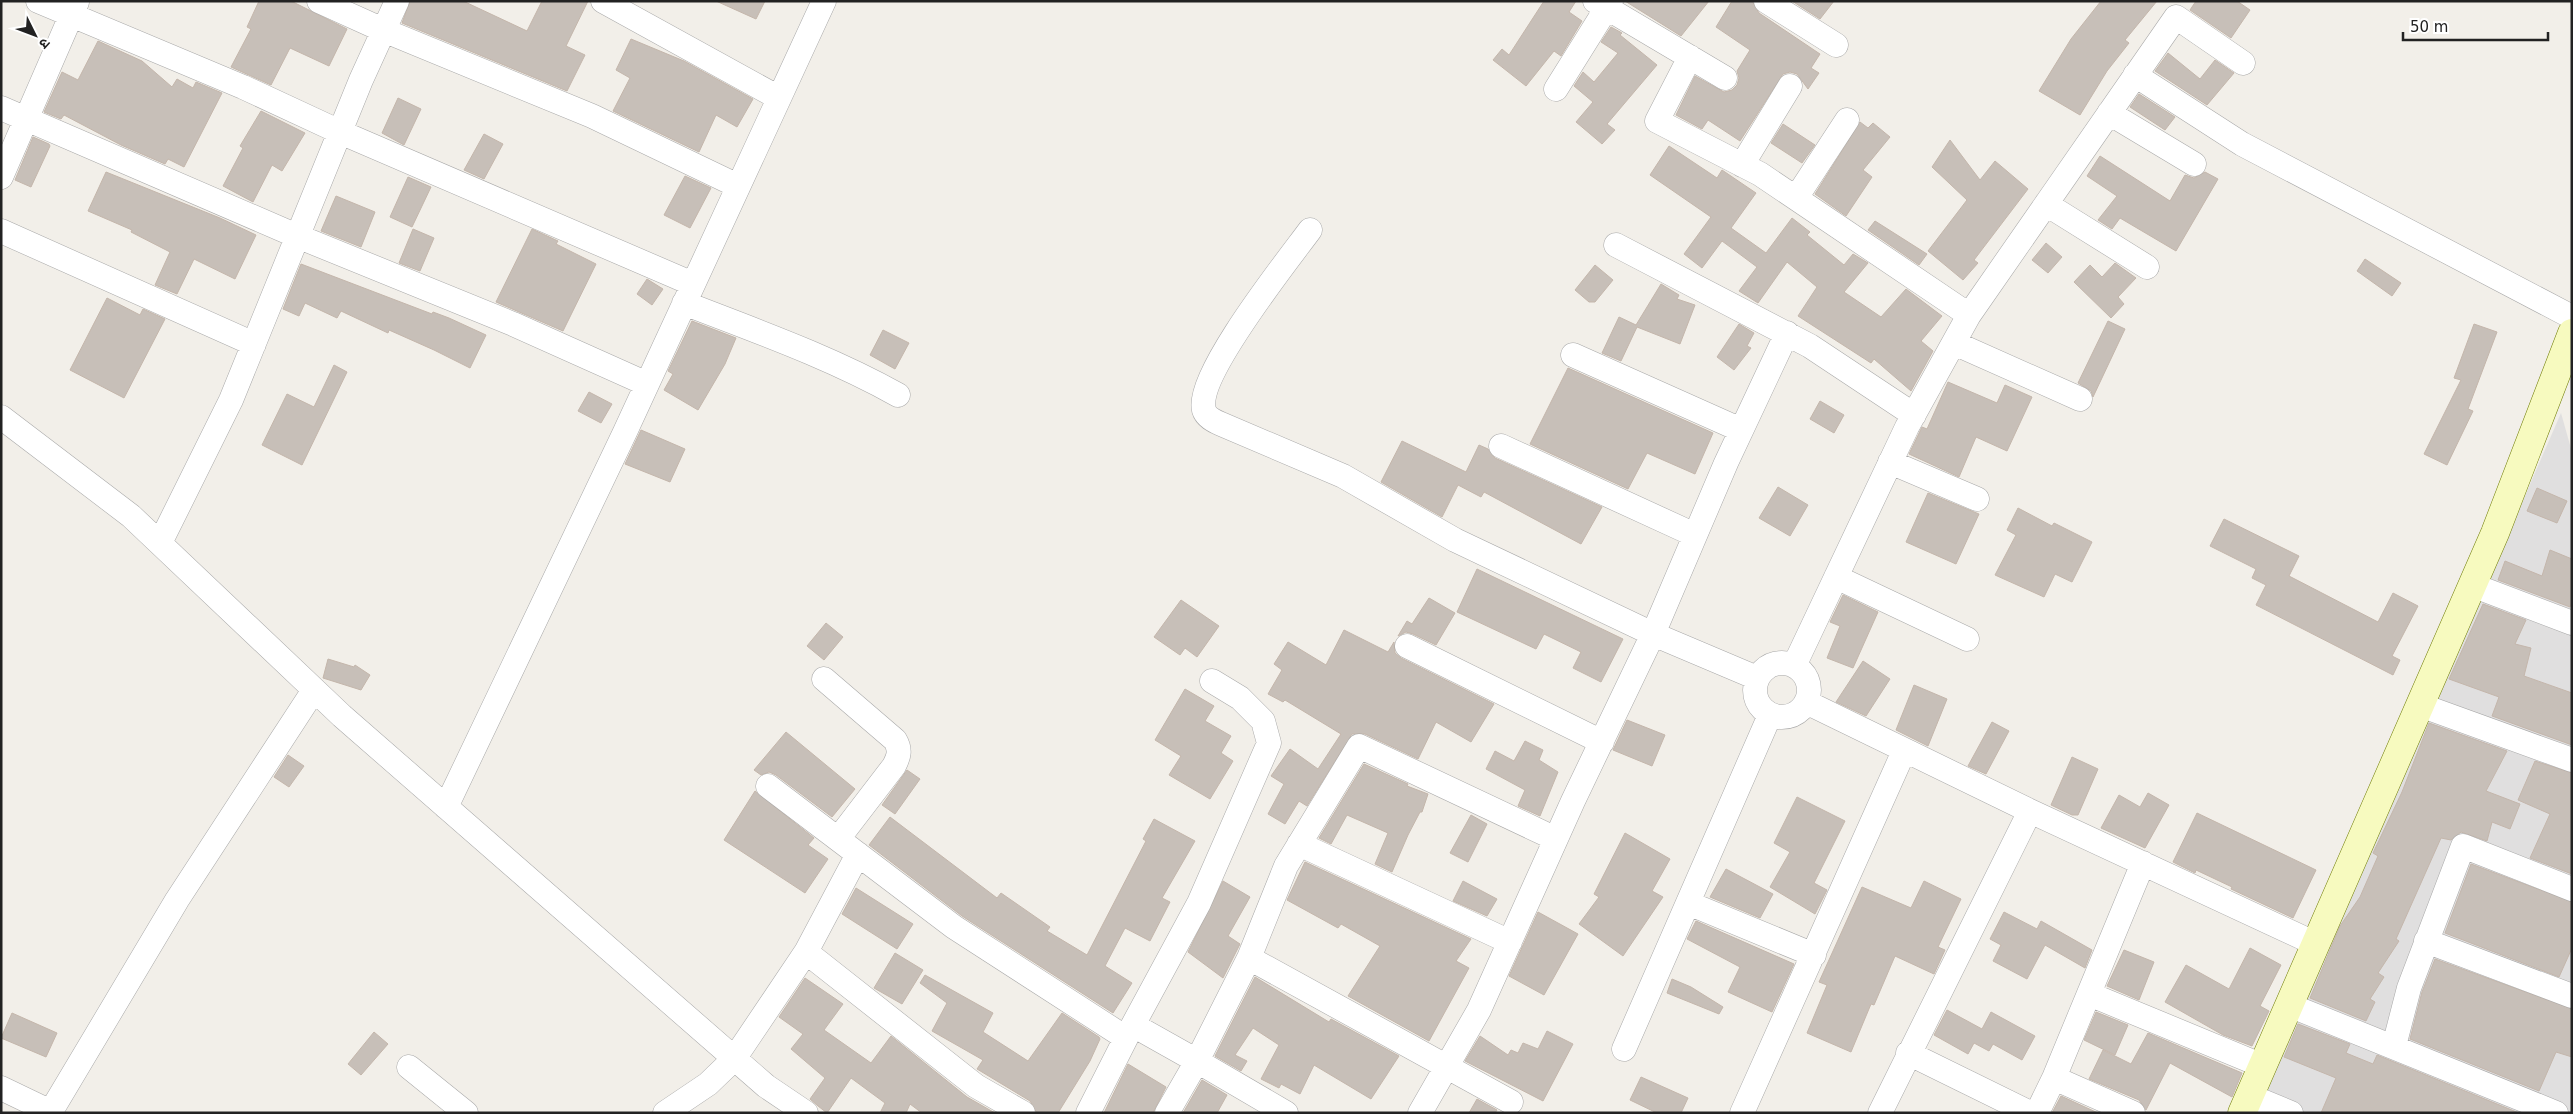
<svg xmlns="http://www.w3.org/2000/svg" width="2573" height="1114" font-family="'DejaVu Sans','Noto Sans Devanagari',sans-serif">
<rect width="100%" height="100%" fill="#f2efe9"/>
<!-- residential -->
<path fill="#e0dfdf" d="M2561,413L2572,452V1113H2257Z"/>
<!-- building -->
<path fill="#c7bfb8" stroke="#c4b6ab" d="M259,1H291L347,29L329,66L290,48L271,85L231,67L251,29L247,27Z
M410,1H463L527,31L542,1H588L566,46L585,55L567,91L402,23Z
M716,1H765L756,19Z
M1544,1H1576L1569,12L1582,21L1561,56L1554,51L1526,86L1493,60L1502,49L1509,55Z
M1625,1H1709L1681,36Z
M1732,1H1752L1759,13L1820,54L1811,68L1819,73L1808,89L1797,74L1790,72L1783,74L1740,141L1708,120L1702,129L1676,115L1695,76L1724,92L1732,90L1737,85L1739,78L1737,71L1750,50L1716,27Z
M1792,1H1834L1820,19Z
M2101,1H2157L2125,40L2129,43L2107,71L2080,115L2039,91L2071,39Z
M2196,1H2237L2250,10L2231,38L2190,10Z
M1611,27L1622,33L1620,35L1657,65L1607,124L1615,130L1602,144L1576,122L1593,102L1574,86L1583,72L1594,82L1618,53L1601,42Z
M631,39L684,61L753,99L737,127L716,115L699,152L613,111L630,78L616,70Z
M98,41L142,61L172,87L177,79L193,88L196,82L222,93L184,167L168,159L165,164L121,145L64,115L61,119L44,112L62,72L78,80Z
M2168,53L2200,79L2215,60L2234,73L2207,105L2155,71Z
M2139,94L2175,117L2165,130L2130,107Z
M398,98L421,109L404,145L382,133Z
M261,111L305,133L282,171L272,165L253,202L223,186L243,148L240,146Z
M1860,122L1868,128L1873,123L1890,137L1863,170L1872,177L1846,216L1815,194Z
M1783,124L1815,145L1802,163L1771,143Z
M484,134L503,144L484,179L464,170Z
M33,137L49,144L50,146L31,187L15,180Z
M1950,140L1980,180L1995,161L2028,189L1974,260L1978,263L1963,280L1928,251L1967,200L1932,167Z
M1669,146L1717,178L1722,170L1756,193L1731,228L1766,253L1792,218L1810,232L1807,235L1844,265L1853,254L1868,263L1844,292L1881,317L1906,289L1942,316L1921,341L1933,351L1911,391L1874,359L1871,363L1798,316L1817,287L1787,262L1758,303L1739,291L1757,267L1722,241L1702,268L1684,254L1711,217L1650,175Z
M2100,156L2170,201L2185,175L2194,178L2205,172L2218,179L2176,251L2120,218L2112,229L2098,220L2117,196L2087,176Z
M106,172L220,218L256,235L235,279L194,259L177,294L155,285L170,252L131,232L132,230L88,211Z
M685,176L711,188L690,228L664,215Z
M408,177L431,187L412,227L390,217Z
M336,196L375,212L361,247L321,231Z
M1875,221L1927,254L1919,265L1868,230Z
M413,229L434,238L420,271L399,263Z
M532,229L558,241L556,244L596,264L563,331L496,302Z
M2046,243L2062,257L2048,273L2032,260Z
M2365,259L2401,283L2392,296L2357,271Z
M2115,263L2136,278L2118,297L2124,304L2111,318L2074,282L2090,265L2102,277Z
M301,264L432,314L433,312L449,318L486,335L470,368L434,350L389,330L388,333L341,311L337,318L305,303L299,316L283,309Z
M1595,265L1613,280L1595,302H1589L1575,290Z
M647,279L663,289L652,305L637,294Z
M1661,284L1679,295L1677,299L1695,305L1680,344L1637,327L1621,361L1602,353L1619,317L1636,325Z
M107,298L140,315L143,309L165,319L124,398L70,370Z
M692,321L736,338L725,364L698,410L664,390L673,374L668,371Z
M2108,321L2125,329L2093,397L2091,391L2078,383Z
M1739,324L1754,333L1747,346L1751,348L1734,370L1717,357Z
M2474,324L2497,332L2468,409L2473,411L2447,465L2424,454L2461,380L2454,378Z
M883,330L909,343L895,369L870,355Z
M334,365L347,372L302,465L262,445L287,394L314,407Z
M1568,368L1713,433L1695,474L1647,453L1628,489L1530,444Z
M1948,382L1997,403L2005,385L2032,397L2007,451L1976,437L1959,477L1909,454L1922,427L1927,429Z
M589,392L612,404L601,423L578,411Z
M1820,401L1844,415L1834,433L1810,419Z
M641,430L685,449L670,482L625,464Z
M1402,441L1466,472L1479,445L1488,449L1495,458L1602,507L1581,544L1484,492L1481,497L1458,485L1442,517L1381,482Z
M1778,487L1808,505L1790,536L1759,518Z
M2537,488L2567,501L2557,523L2527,511Z
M1928,493L1979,514L1956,564L1906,542Z
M2018,508L2052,526L2054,523L2092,542L2072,582L2055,574L2044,597L1995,575L2016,535L2007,530Z
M2224,519L2299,556L2289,576L2378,622L2393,593L2418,606L2392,656L2400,660L2393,675L2256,605L2266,585L2252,578L2256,569L2210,546Z
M2550,550L2572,559V602L2570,607L2498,580L2505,561L2542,576Z
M1477,569L1623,639L1601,682L1573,668L1581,652L1544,634L1536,649L1457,612Z
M1843,595L1878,612L1853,668L1827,658L1840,626L1830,622Z
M1429,598L1455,613L1436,645L1413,634L1406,632L1398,636L1407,621L1412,624Z
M1181,600L1219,626L1197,657L1185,648L1180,655L1154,637Z
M2483,604L2526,620L2515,644L2531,648L2524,676L2572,693V745L2492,716L2499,697L2449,679Z
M826,623L843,637L824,660L807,646Z
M1344,630L1388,652L1394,642L1395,653L1401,658L1494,704L1471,742L1436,722L1418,759L1365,734H1352L1307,806L1299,801L1285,824L1268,814L1284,784L1271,776L1290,749L1318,769L1341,734L1285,700L1283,702L1268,694L1282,670L1274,664L1288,642L1326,665Z
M328,659L354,667L355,665L370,675L361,690L323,678Z
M1863,661L1890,679L1866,716L1836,702Z
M1914,685L1947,699L1928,746L1896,730Z
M1185,689L1214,706L1205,721L1231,736L1221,753L1233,761L1210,799L1169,775L1181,756L1155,740Z
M1627,720L1665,735L1652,766L1613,750Z
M1992,722L2009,731L1986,774L1968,766Z
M2429,723L2507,751L2486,791L2520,804L2510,829L2492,822L2487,841L2461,832L2451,840L2441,838L2396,939L2399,941L2378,973L2384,977L2370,999L2375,1002L2366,1021L2310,998L2340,926L2360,897L2378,856L2373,853L2402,792Z
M786,732L855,789L832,817L776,775L769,772L761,775L754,770Z
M1525,741L1543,750L1539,760L1558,772L1540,816L1518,806L1525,790L1486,769L1495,751L1514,761Z
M288,755L304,766L289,787L274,777Z
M2072,757L2098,769L2078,815H2072L2051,805Z
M2535,761L2572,773V874L2530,858L2550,814L2518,800Z
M1364,764L1408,784L1407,786L1428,794L1422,812H1420L1408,835L1392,872L1375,864L1388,833L1347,815L1331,844L1319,838Z
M907,770L920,779L895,814L882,805Z
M755,791L814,838L808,845L828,859L805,893L724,840Z
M2148,793L2169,805L2145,848L2101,828L2119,795L2140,807Z
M1797,797L1845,821L1814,883L1827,890L1815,914L1770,887L1790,852L1774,843Z
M2197,813L2316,870L2293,918L2231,889L2232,887L2196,870L2195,873L2173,862Z
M1471,815L1487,824L1468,862L1450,853Z
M890,817L997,898L1001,893L1050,927L1047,931L1087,955L1146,841L1143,839L1154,819L1195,841L1162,898L1170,902L1150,941L1125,928L1105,966L1132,983L1113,1013L962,916L869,845Z
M1625,833L1670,859L1652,891L1663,897L1623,956L1579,924L1599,897L1594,894Z
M1305,862L1471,939L1456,961L1469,968L1429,1041L1348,996L1380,946L1341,924L1338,928L1287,900Z
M2471,864L2572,902V948L2559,977L2445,933Z
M1726,869L1773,894L1760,918L1710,897Z
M1223,881L1250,897L1228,936L1240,944L1223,978L1188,952Z
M1463,881L1497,899L1487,916L1453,901Z
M1924,881L1961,899L1938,947L1945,950L1934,974L1895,956L1874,1005L1871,1004L1851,1052L1807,1033L1827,985L1819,982L1862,887L1911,908Z
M856,888L913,924L897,949L842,914Z
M1538,912L1578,934L1544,995L1509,976Z
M2004,912L2037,929L2041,921L2092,950L2085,968L2045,945L2027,979L1993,961L2001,945L1990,939Z
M1696,921L1794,964L1772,1012L1728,992L1740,967L1687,939Z
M2250,948L2281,965L2260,1006L2269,1011L2252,1046L2223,1035L2165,1002L2186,965L2229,989Z
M2124,950L2154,962L2139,1000L2107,986Z
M895,953L923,970L902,1004L874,988Z
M2435,959L2572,1009V1057L2556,1052L2539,1091L2410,1039L2422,992Z
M925,975L993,1013L983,1032L1028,1061L1062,1013L1099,1037L1100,1039L1090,1061L1058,1113H1037L1030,1101L977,1069L983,1060L932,1031L947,1003L920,983Z
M1255,977L1329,1022L1331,1019L1399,1056L1371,1099L1314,1065L1300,1094L1281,1084L1279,1088L1261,1079L1279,1045L1253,1028L1235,1055L1247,1061L1241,1071L1215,1056Z
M805,978L843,1004L824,1030L871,1063L891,1036L967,1097L995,1113H922L910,1104L906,1113H880L885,1103L851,1078L827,1113L818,1106L810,1099L825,1078L791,1049L803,1034L779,1017Z
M1672,979L1691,987L1723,1007L1719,1014L1667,993Z
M1947,1010L1982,1029L1991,1012L2035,1036L2022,1060L1993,1044L1989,1051L1974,1043L1968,1054L1934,1035Z
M2096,1012L2128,1025L2115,1055L2084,1040Z
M12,1013L57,1033L46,1057L1,1038Z
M2298,1024L2350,1044L2346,1053L2373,1064L2377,1055L2519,1113H2321L2336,1078L2284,1057Z
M1547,1031L1573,1044L1543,1101L1465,1061L1480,1036L1508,1055L1511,1050L1518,1053L1523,1043L1538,1049Z
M374,1032L388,1044L361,1075L348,1064Z
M2148,1033L2242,1073L2232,1097L2170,1063L2146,1110L2139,1100L2089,1079L2103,1050L2131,1064Z
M1128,1064L1166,1087L1153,1113H1104Z
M1641,1077L1688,1098L1681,1113H1657L1630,1100Z
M1202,1080L1227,1095L1217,1113H1183Z
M2061,1096L2098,1113H2052Z
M1477,1099L1497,1110L1495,1113H1469Z"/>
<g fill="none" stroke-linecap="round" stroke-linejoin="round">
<!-- street casing -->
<g stroke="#a9a9a9" stroke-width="25">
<path id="street" d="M38,1L243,87L340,132L693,284
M319,1L383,30L592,116L738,186
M603,1L779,98
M1595,1L1725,78
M1766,1L1836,45
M1690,57L1657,121L1760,174L1969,315L1907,427L1794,666
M2135,75L2242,144L2572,317
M1556,89L1611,1
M1,108L297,236L513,324L647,384
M2109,113L2194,164
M1742,165L1790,86
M1,177L77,2
M1796,198L1847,120
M2046,204L2147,267
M1310,230C1288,260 1195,376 1204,410C1206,417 1214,421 1221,424L1343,476L1455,540L1653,634L1573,801L1479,1010L1420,1113
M1,231L254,344
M1616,245L1810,346L1914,415
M684,303C756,331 830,357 898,395
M1969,315L2176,17L2243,63
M1954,343L2080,399
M1573,355L1741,430
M1,417L131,516L342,716L766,1086L806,1113
M1501,446L1695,535
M1890,462L1977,499
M160,543L231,400L361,80L397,1
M1836,577L1967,639
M2472,585L2572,623
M1407,646L1602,742
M1755 690a27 27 0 1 1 54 0a27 27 0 1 1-54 0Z
M1757,678L1653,634L1726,463L1787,333
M824,679L895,740C901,750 899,756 894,766L838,839
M1806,702L2030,811L2316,944
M2420,705L2572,760
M768,786L954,927L1126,1038L1088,1113
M446,807L625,432L824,1
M1299,844L1510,942
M1688,903L1814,955
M2426,941L2572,996
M806,952L976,1086L1023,1113
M1249,958L1286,866L1359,746L1556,839
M2089,994L2263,1066
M2289,1005L2556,1113
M1133,1025L1197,1061L1249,958L1511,1102
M1126,1038L1199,903L1269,743L1263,721L1240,698L1212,681
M2394,1046L2409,988L2463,846L2572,889
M1624,1049L1770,715
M1908,1053L2030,1113
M409,1067L466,1113
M1,1088L51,1112
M2250,1096L2291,1113
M50,1113L177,900L314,690
M665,1113L708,1084L734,1059L806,952L858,854
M1167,1113L1197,1061L1286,1113
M1742,1113L1904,751
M1880,1113L2030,811
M2037,1113L2054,1078
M2133,1113L2054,1078L2143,863"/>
</g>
<!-- secondary casing -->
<g stroke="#707d05" stroke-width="29">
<path id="secondary" d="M2242,1113L2495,533L2572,333"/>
</g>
<!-- street -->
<use href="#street" stroke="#fff" stroke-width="24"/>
<!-- secondary -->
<use href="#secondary" stroke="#f7fabf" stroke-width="28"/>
</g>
<!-- border -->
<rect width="2573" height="1114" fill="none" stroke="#222222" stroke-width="5"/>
<!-- north arrow -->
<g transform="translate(35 35) rotate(132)" stroke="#ffffff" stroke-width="4" paint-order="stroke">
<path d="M0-4L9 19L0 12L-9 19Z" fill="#222222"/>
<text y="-8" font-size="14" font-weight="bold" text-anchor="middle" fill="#222222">उ</text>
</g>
<!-- scale -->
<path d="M2403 32v8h145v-8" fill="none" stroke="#222222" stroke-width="2.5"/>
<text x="2410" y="32" font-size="15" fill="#222222" stroke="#ffffff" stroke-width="4" paint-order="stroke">50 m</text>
</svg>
